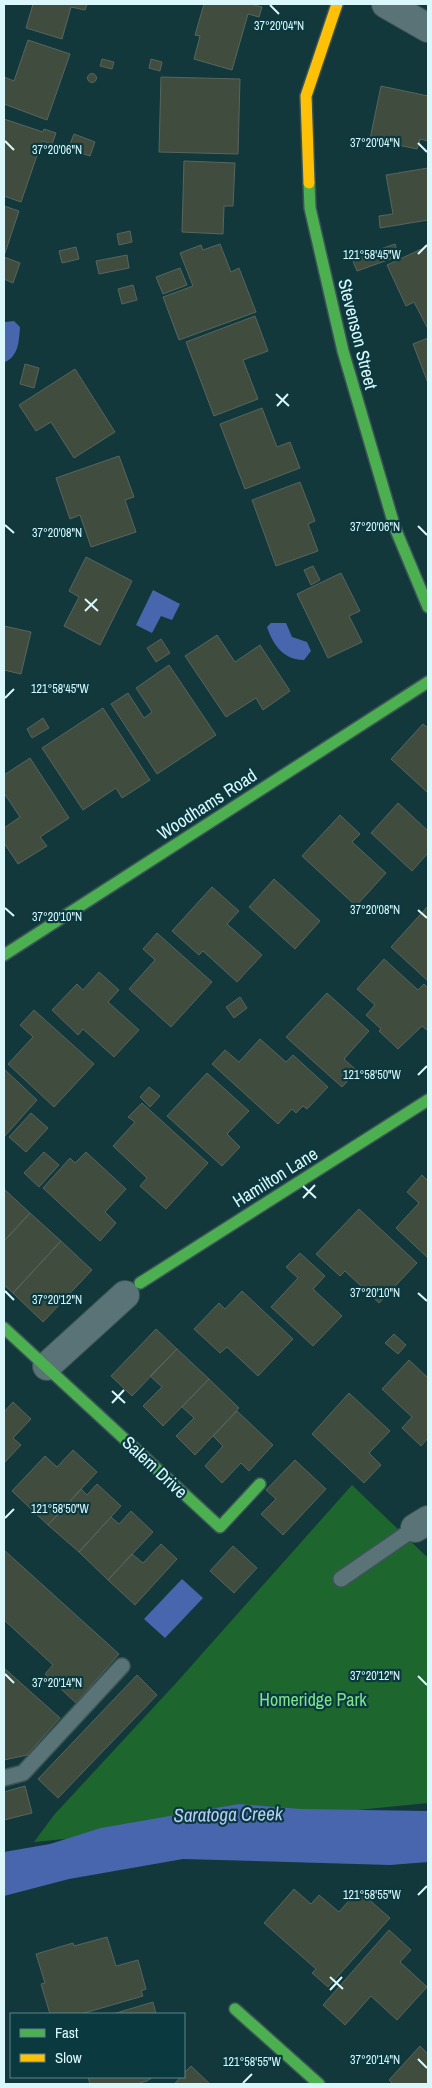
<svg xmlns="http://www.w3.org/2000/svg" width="432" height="2088" font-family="'Archivo Narrow',sans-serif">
<rect width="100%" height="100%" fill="#12383c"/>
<!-- green -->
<path fill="#1d672f" d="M352,1485L428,1558V1803L34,1842L54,1815L177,1682Z"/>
<!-- water -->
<path fill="#4866ae" d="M14,321L20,327C19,340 19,356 5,362V322Z
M153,590L180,604L172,620L161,616L152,633L136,625Z
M271,623H286L292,637L307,642L311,651L304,660C284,660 273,645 267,627Z
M182,1579L203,1598L165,1638L144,1619Z
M239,1804L300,1809L428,1811V1862L390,1865L183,1859L69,1879L4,1896V1852L50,1844L101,1828Z"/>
<!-- building -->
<path fill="#404d3e" stroke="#57655e" d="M33,4H87L85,10L71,7L62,39L26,28Z
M204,4H250L262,7L259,17L248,14L232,70L194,59L200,36L195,35Z
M28,40L70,54L47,120L4,104V77L14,81Z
M102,59L114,62L112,69L100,66Z
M151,59L162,62L160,71L149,68Z
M87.5 78a4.5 4.5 0 1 1 9 0a4.5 4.5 0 1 1-9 0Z
M161,77L240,79L238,154L159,152Z
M381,86L428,96V141L420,139L417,149L370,139Z
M4,119L43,132L44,129L56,133L52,144L42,141L21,202L4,196Z
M74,134L95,142L90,156L68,149Z
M184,161L235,163L233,206H224L223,234L182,232Z
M428,168V220L380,228L379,216L393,214L386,175Z
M4,206L19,211L4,256Z
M130,231L132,242L119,245L117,234Z
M220,244L231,272L239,268L256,312L179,340L163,297L193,286L180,253L201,245L203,250Z
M395,244L399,256L357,271L352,259Z
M428,246V329L414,302L406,306L387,265Z
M76,247L79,259L62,263L59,251Z
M127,255L129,268L99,274L96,261Z
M4,257L20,263L13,283L4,279Z
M180,268L187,285L163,294L156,277Z
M133,285L137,300L122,304L118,289Z
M255,316L268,351L243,360L258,399L214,416L186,342Z
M428,338V383L413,344Z
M25,364L39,368L34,388L20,384Z
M75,369L115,432L74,458L51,422L36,431L19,405Z
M262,408L277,447L290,442L300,468L245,489L220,424Z
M119,456L134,497L125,500L136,532L91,547L80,515L70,519L56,478Z
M300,482L315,521L308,524L318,551L276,566L252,500Z
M86,557L132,581L100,645L64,626L79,597L69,591Z
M313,566L320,580L311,585L304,570Z
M341,573L360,611L349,616L362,642L328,658L297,594Z
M4,626L31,632L21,674L4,670Z
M217,635L235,662L260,645L290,691L263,710L256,698L226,717L185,656Z
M161,639L170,653L156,662L147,648Z
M169,665L216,735L157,774L111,704L128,693L144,718L152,712L136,688Z
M103,708L150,780L122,798L116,788L83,810L42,748Z
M43,718L49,728L32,738L27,729Z
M423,724L428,728V793L391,759Z
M30,758L69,818L40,837L47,846L18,864L4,843V828L20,817L4,793V775Z
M398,803L428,831V853L412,871L371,833Z
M340,815L360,834L352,842L386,873L356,906L302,856Z
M274,879L320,921L295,949L249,907Z
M212,887L239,911L227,924L262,955L237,982L203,951L199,955L172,931Z
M428,906V981L391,947Z
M157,933L212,982L171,1027L129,989L155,960L143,949Z
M384,959L418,990L424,984L428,988V1031L422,1026L398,1049L379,1031L381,1029L366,1015L375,1005L357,989Z
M99,972L119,990L108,1002L139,1030L114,1057L83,1029L78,1035L52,1010L77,984L83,990Z
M327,993L369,1031L344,1059L357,1071L342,1087L286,1037Z
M240,997L247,1008L234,1018L226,1007Z
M34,1010L94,1064L54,1107L8,1064L33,1037L20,1025Z
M260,1039L286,1062L293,1055L328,1087L307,1109L303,1106L296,1113L292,1109L278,1124L212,1064L225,1050L239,1062Z
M4,1069L37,1100L4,1137Z
M207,1073L249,1111L227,1134L240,1147L222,1166L167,1116Z
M149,1087L160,1096L150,1107L140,1097Z
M142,1103L208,1163L166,1209L140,1186L147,1178L113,1146L135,1122L128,1117Z
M31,1113L48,1128L26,1152L9,1137Z
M44,1152L59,1165L39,1187L24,1173Z
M86,1152L126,1189L105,1212L116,1223L100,1241L43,1188L70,1158L75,1163Z
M422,1175L428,1181V1258L396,1228L419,1203L407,1192Z
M4,1189L30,1213L4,1241Z
M359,1209L417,1263L379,1303L345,1271L340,1276L316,1254Z
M30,1213L61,1241L13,1293L4,1285V1241Z
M61,1241L92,1270L43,1322L13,1293Z
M300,1253L325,1276L313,1289L342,1316L313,1346L271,1307L298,1278L286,1267Z
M242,1291L293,1339L258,1376L227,1347L220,1353L194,1329L219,1303L225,1309Z
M156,1329L177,1349L132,1396L111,1376Z
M394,1334L406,1345L398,1354L385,1343Z
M177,1349L209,1379L163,1426L143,1406L162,1387L150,1376Z
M409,1360L428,1378V1438L421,1446L402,1428L412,1417L382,1389Z
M209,1379L239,1408L195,1455L176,1436L194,1418L182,1407Z
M349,1393L390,1431L369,1453L381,1465L364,1483L312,1434Z
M13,1402L31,1419L13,1438L21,1445L4,1463V1412Z
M237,1411L273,1445L249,1471L241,1463L222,1483L205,1466L223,1446L213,1436Z
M73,1450L97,1472L48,1525L12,1491L45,1456L57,1467Z
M295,1460L326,1489L283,1535L261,1514L276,1499L266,1490Z
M97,1484L121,1506L79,1552L48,1525L81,1489L87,1495Z
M131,1511L153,1532L108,1580L79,1552L111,1517L119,1524Z
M161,1544L177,1559L135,1605L108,1580L132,1554L143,1563Z
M233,1546L257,1568L234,1593L210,1571Z
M4,1550L119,1654L76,1703L45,1674L53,1665L4,1620Z
M4,1668L60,1718L27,1755L4,1760Z
M137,1675L157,1695L58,1798L38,1779Z
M25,1786L32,1813L4,1820V1792Z
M294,1889L311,1904L319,1895L339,1912L358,1890L390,1918L328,1987L312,1973L316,1969L264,1923Z
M389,1930L411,1950L400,1962L427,1987L397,2020L371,1996L345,2025L323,2005Z
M107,1937L116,1966L138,1960L146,1989L141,1991L143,1996L81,2014H50L41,1984L45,1983L36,1954L73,1943L74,1946Z
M153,2002L156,2014H113Z
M420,2046L428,2054V2084H393L389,2080Z
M191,2066L210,2084H174L181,2077H184V2073Z
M88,2077H153L147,2081L136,2084H90Z"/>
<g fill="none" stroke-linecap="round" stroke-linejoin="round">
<!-- lane casing -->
<g stroke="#3c5456" stroke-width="18">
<path id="lane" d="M341,1579L415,1528
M4,1778L23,1773L122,1666"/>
</g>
<!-- street casing -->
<g stroke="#3c5456" stroke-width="30">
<path id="street" d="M386,4L428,28
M47,1366L125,1295
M415,1528L428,1520"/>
</g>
<!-- fast casing -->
<g stroke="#3c5456" stroke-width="14">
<path id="fast" d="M309,183L310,208L343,351L395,528L428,607
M4,955L428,682
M140,1283L428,1100
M4,1328L220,1527L260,1484
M235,2009L319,2084"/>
</g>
<!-- slow casing -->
<g stroke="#3c5456" stroke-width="14">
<path id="slow" d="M309,183L306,96L337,4"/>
</g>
<!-- lane -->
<use href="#lane" stroke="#597376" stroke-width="15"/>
<!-- street -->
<use href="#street" stroke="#597376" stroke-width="28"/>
<!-- fast -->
<use href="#fast" stroke="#4caf50" stroke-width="11"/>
<!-- slow -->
<use href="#slow" stroke="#ffc107" stroke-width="11"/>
</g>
<!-- ticks -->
<path fill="none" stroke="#daf7fb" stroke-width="2" d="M270,5L279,14M5,141L14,150M418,143L427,152M418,254L427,245M276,394L289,406M277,406L288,394M5,525L14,533M418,526L427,535M85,599L98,611M85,611L97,599M5,698L14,689M5,908L14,916M418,910L427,918M418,1075L427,1066M303,1186L316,1198M303,1198L315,1185M5,1291L14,1300M418,1293L427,1301M112,1391L125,1403M112,1403L124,1390M5,1518L14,1509M5,1674L14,1683M418,1676L427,1685M418,1895L427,1886M330,1977L343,1989M330,1990L342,1977M418,2059L427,2068M243,2083L252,2074"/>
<g text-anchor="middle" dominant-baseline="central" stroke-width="4.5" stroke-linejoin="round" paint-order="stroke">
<!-- street labels -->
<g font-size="18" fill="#daf7fb" stroke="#0a393f">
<text transform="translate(358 334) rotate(76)">Stevenson Street</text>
<text transform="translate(207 804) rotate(-33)">Woodhams Road</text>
<text transform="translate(275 1177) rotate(-32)">Hamilton Lane</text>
<text transform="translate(155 1467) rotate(43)">Salem Drive</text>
</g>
<!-- park labels -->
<g font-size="18" fill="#7fe489" stroke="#0a393f">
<text x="313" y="1699">Homeridge Park</text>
</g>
<!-- water labels -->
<g font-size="19" font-style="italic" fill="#bacdf8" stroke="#0a393f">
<text transform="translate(228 1814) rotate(-1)">Saratoga Creek</text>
</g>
</g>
<g font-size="12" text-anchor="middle" fill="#daf7fb" stroke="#0a393f" stroke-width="4.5" stroke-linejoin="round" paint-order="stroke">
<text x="279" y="30">37°20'04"N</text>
<text x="375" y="147">37°20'04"N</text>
<text x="57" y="154">37°20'06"N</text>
<text x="372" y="259">121°58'45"W</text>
<text x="375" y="531">37°20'06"N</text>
<text x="57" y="537">37°20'08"N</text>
<text x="60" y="693">121°58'45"W</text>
<text x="375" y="914">37°20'08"N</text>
<text x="57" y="921">37°20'10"N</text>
<text x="372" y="1079">121°58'50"W</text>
<text x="375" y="1297">37°20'10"N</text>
<text x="57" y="1304">37°20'12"N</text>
<text x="60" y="1513">121°58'50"W</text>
<text x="375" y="1680">37°20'12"N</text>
<text x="57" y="1687">37°20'14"N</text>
<text x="372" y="1899">121°58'55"W</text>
<text x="375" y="2064">37°20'14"N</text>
<text x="252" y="2066">121°58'55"W</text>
</g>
<!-- border -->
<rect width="432" height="2088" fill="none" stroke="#daf7fb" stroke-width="10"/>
<!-- legend -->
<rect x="10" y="2013" width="175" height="65" fill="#0a393f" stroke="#5d858a"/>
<rect x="20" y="2029" width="25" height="8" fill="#4caf50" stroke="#5d858a"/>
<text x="55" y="2038" font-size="15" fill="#daf7fb">Fast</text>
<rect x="20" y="2054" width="25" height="8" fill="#ffc107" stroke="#5d858a"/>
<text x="55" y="2063" font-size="15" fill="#daf7fb">Slow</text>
</svg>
